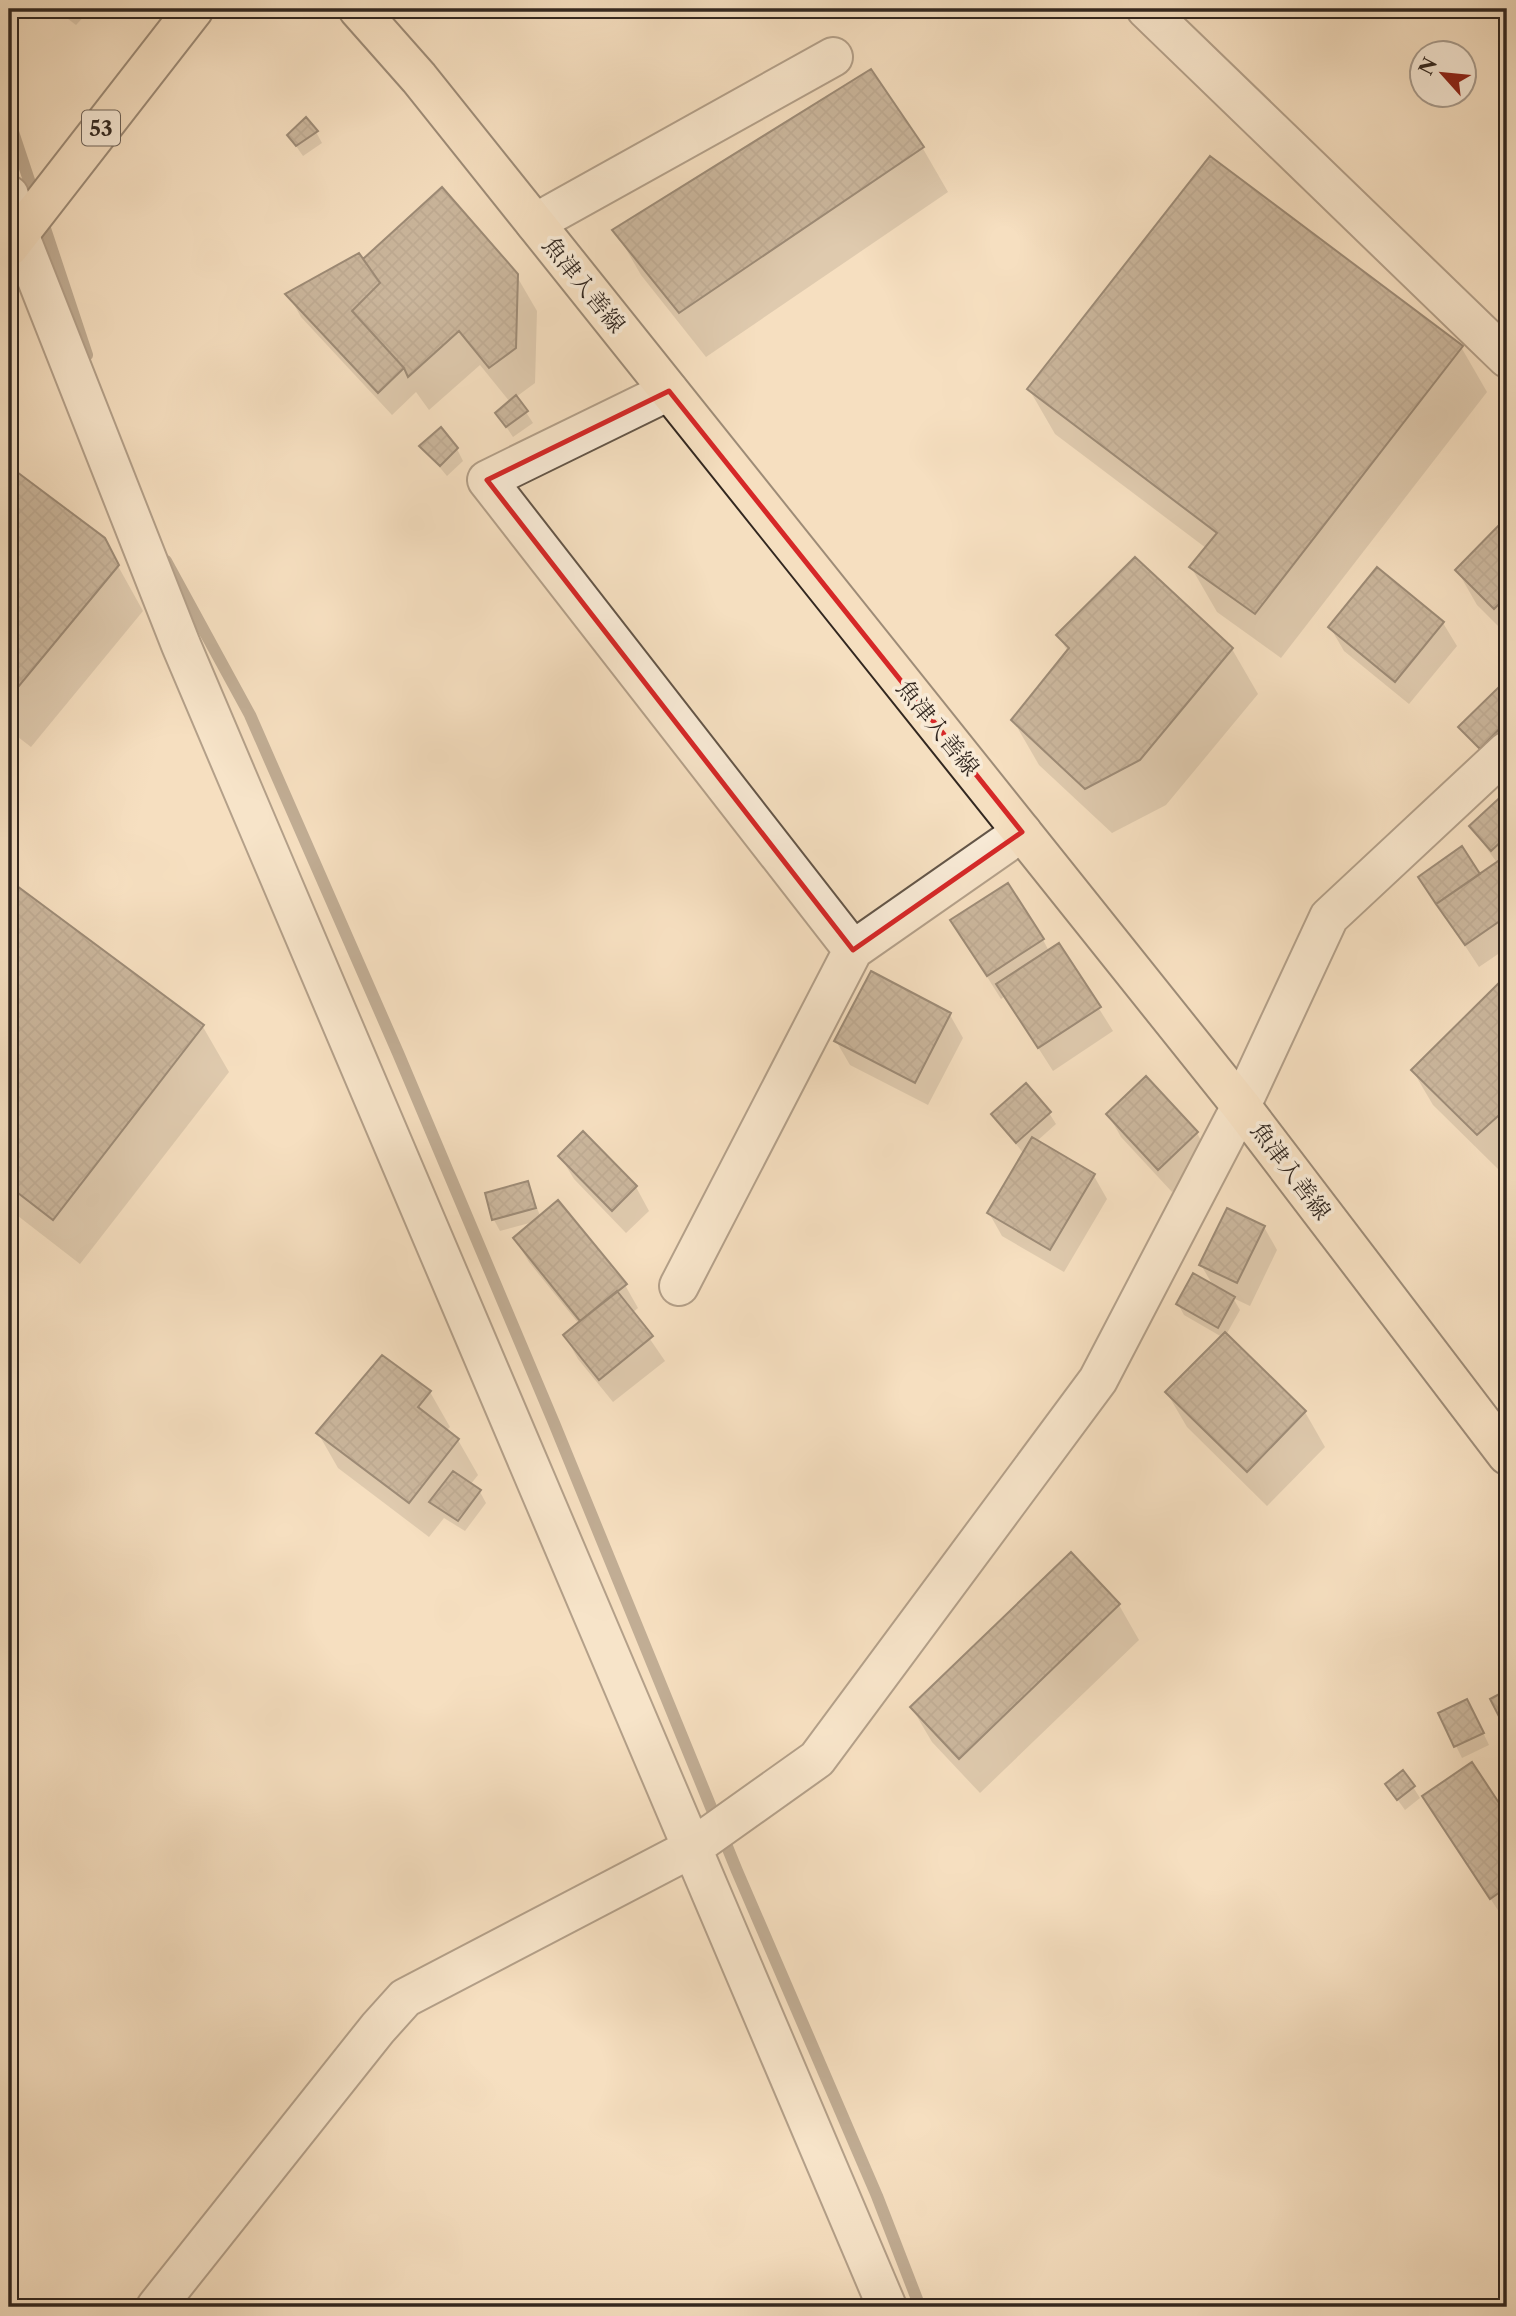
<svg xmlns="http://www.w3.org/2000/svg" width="1516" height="2316" font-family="'Libre Caslon Text','Noto Serif JP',serif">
<defs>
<pattern id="building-cross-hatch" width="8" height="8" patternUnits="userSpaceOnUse" patternTransform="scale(1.75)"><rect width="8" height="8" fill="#988773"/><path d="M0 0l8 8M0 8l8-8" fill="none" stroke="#7d6e5e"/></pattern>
</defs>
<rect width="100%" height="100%" fill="#f5dfc0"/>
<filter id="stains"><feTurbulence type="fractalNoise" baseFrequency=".00286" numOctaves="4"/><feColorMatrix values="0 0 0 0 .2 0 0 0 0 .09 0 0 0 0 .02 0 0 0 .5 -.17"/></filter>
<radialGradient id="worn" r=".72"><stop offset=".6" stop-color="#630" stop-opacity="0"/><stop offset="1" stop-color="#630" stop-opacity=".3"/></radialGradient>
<!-- shadow -->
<path fill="#0003" d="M55,9H91L76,25Z
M316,132L322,143L303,156L289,136Z
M922,147L948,192L706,357L641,275L615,230Z
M368,269L516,275L537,311L535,383L516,397L533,423L513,437L497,413L510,402L480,365L429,410L416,392L392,415L301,317L288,294Z
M1461,347L1487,392L1281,658L1217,612L1191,567L1206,548L1055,434L1029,389Z
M422,446L457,449L463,461L447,476Z
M9,468L103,539L143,611L31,747L9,730Z
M1507,520V635L1477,605L1457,570Z
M1443,623L1457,646L1409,704L1344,651L1330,627Z
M1058,635L1232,649L1258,694L1166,805L1112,833L1039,765L1013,720L1068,652Z
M1501,687L1507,693V738L1487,759L1461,727Z
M1507,794V948L1479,967L1444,914L1480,876L1498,864L1471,827Z
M9,882L203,1027L229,1072L80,1264L9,1209Z
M952,921L1043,940L1049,951L1059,945L1113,1031L1053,1071L1005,996L1001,999Z
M1507,977V1161L1498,1169L1433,1105L1413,1071Z
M950,1015L963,1038L928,1105L850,1065L836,1041Z
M1146,1079L1197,1133L1210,1157L1172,1192L1121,1137L1108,1114Z
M1049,1113L1056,1124L1037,1141L1094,1176L1107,1199L1064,1272L1002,1236L989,1213L1024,1154L993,1115Z
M583,1134L636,1187L649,1211L626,1233L574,1179L560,1156Z
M527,1183L541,1218L625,1285L638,1308L632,1313L665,1361L613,1402L578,1359L565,1336L579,1324L529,1262L515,1239L537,1221L500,1231L494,1220L487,1194Z
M1264,1227L1277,1250L1250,1306L1233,1298L1240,1310L1226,1335L1305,1412L1325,1447L1267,1506L1187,1427L1167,1393L1222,1337L1184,1315L1178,1304L1214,1287L1201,1265Z
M383,1357L430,1392L450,1427L446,1431L458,1440L478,1475L470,1485L480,1492L486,1503L465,1531L444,1518L429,1537L338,1468L318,1433Z
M1071,1555L1119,1605L1139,1640L980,1793L932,1742L912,1708Z
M1473,1712L1489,1745L1462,1758L1440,1714Z
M1472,1765L1507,1818V1919L1505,1921L1424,1797Z
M1387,1785L1413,1787L1420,1798L1405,1810Z"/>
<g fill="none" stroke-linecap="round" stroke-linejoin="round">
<!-- stream -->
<path stroke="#807160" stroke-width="12" d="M9,120L87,355
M166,561L250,715L398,1053L554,1423L737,1871L877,2196L920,2307"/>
</g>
<!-- building -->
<path fill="url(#building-cross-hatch)" stroke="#332820" stroke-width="2" d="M871,69L924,147L679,313L612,230Z
M306,117L318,131L296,146L287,135Z
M1210,156L1463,346L1255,614L1189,567L1217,533L1027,389Z
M442,187L518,274L516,348L489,368L459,331L408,377L404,368L352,311L380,283L363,259Z
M359,253L380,283L352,311L404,368L378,393L285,294Z
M516,395L528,411L506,427L495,413Z
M441,427L458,448L440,466L419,446Z
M9,466L105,538L119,565L9,698Z
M1507,517V596L1494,609L1455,570Z
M1135,557L1233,648L1140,760L1085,789L1011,720L1069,648L1056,635Z
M1377,567L1444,622L1395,682L1328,627Z
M1501,685L1507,690V721L1480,749L1458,727Z
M1507,791V836L1491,851L1469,826Z
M1462,846L1480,874L1436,904L1418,877Z
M1507,855V916L1465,945L1436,904Z
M9,880L204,1025L53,1220L9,1186Z
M1008,883L1044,939L987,976L950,920Z
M1059,943L1101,1007L1038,1048L996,984Z
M871,971L951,1013L915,1083L834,1041Z
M1507,975V1108L1477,1135L1411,1070Z
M1146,1076L1198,1132L1158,1170L1106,1114Z
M1026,1083L1051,1112L1016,1143L991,1114Z
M583,1131L637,1186L612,1211L558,1156Z
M1032,1137L1095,1174L1050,1250L987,1213Z
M528,1181L536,1208L492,1220L485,1193Z
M558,1200L627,1284L580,1321L513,1238Z
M1227,1208L1265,1226L1237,1283L1199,1265Z
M1193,1273L1235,1297L1218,1328L1176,1304Z
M617,1291L653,1336L599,1380L563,1335Z
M1225,1332L1306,1411L1247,1472L1165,1392Z
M382,1355L431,1391L418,1407L459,1439L409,1503L316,1433Z
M453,1471L481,1490L458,1521L429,1502Z
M1071,1552L1120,1604L959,1759L910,1707Z
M1507,1690V1732L1490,1699Z
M1467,1699L1484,1733L1454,1747L1438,1713Z
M1472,1762L1507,1815V1887L1490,1899L1422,1796Z
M1403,1770L1415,1786L1397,1800L1385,1784Z"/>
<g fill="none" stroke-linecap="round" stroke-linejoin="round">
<!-- minor casing -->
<g stroke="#645648" stroke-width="42">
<path id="minor" d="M1146,9L1507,358
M9,195L19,234L181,645L887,2307
M535,223L833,57
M669,391L487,480L853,950L1022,832
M679,1286L853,950
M156,2307L378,2028L405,1998L692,1848L817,1759L1098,1380L1241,1106L1329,917L1507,751"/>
</g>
<!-- major casing -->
<g stroke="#332820" stroke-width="42">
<path id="major" d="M358,9L419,78L1241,1106L1507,1455
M9,247L194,9"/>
</g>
<!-- minor -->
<use href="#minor" stroke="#f8ead6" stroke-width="38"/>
<!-- major -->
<use href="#major" stroke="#f5dfc0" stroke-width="38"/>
</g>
<!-- marked area -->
<path d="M0 0H1516V2316H0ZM669,391L1022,832L853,950L487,480Z" fill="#f5dfc0" fill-opacity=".55" fill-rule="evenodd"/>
<path fill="none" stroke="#d62828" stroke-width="5" stroke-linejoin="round" d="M669,391L1022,832L853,950L487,480Z"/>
<g text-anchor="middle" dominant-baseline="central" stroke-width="7" stroke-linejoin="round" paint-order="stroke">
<!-- shield labels -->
<rect fill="#f8ead6" stroke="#6e6257" stroke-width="2" x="82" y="110.5" width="38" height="35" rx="5"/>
<g font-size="21" font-weight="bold" fill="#332820">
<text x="101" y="128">53</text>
</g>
<!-- street labels -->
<g font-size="23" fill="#332820" stroke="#f8ead6">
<text transform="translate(584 285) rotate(51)">魚津入善線</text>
<text transform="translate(938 728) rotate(51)">魚津入善線</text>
<text transform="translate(1291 1171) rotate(53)">魚津入善線</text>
</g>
</g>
<!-- margin -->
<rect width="1516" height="2316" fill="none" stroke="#f5dfc0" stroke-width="35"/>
<rect x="10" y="10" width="1495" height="2295" fill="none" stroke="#332820" stroke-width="3.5"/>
<rect x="18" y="18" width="1481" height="2281" fill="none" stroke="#332820" stroke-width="2"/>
<!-- north arrow -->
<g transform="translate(1443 74) rotate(297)"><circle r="33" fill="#f8ead6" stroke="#a99c8d" stroke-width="2"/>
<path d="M0-5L12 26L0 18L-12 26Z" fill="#8f2418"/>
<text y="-10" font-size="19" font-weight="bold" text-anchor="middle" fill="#332820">N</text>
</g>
<rect width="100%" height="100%" filter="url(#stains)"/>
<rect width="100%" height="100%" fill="url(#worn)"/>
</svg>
